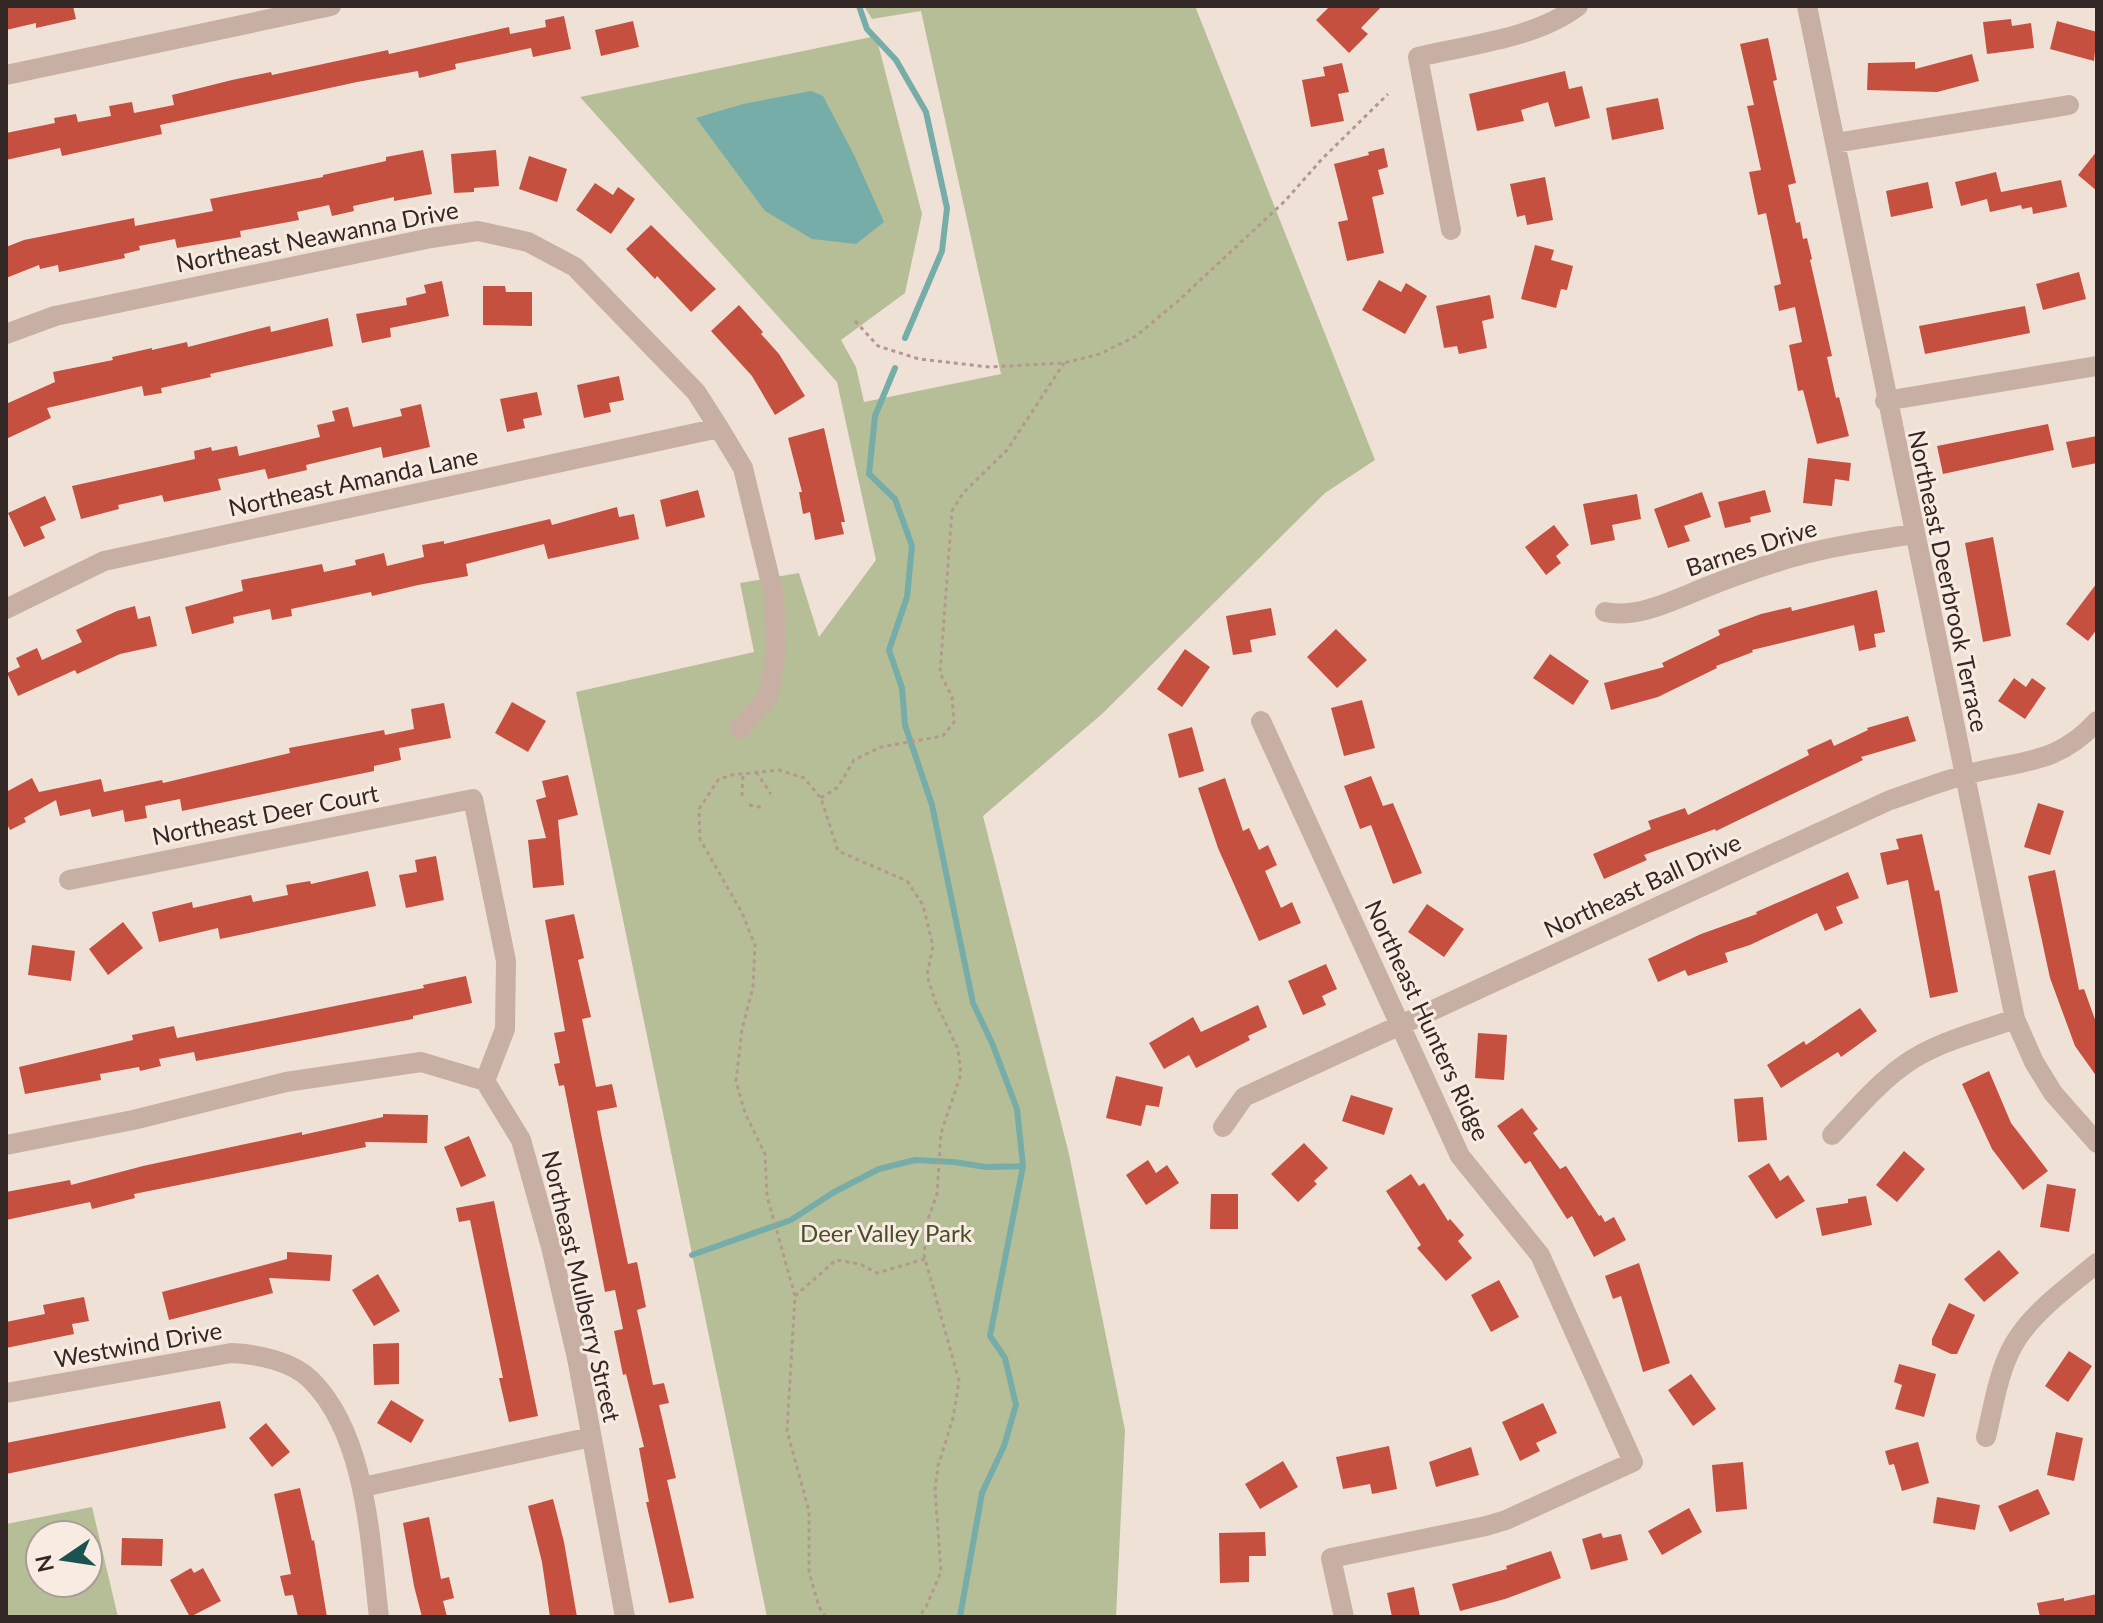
<svg xmlns="http://www.w3.org/2000/svg" width="2103" height="1623" font-family="Lato,sans-serif">
<rect width="100%" height="100%" fill="#f0e1d7"/>
<!-- green -->
<path fill="#b6be97" fill-rule="evenodd" d="M864,6H1195L1375,460L1325,493L1102,714L983,816L1069,1154L1125,1430L1116,1617H767L576,692L754,652L740,583L799,573L819,637L876,560L837,382L580,97L876,36L922,214L905,293L841,340L856,367L864,402L1001,374L921,11L872,19Z
M92,1507L118,1617H6V1524ZM88,1535V1583H40V1535Z"/>
<!-- water -->
<path fill="#76ada8" d="M811,91L823,96L854,155L884,222L856,244L812,239L765,211L696,118L743,104Z"/>
<g fill="none" stroke-linecap="round" stroke-linejoin="round">
<!-- stream -->
<path stroke="#76ada8" stroke-width="6" d="M859,6L867,29L896,60L926,112L947,208L942,251L905,338
M895,368L875,416L869,474L895,499L912,546L907,597L889,650L902,688L905,725L932,805L973,1003L992,1043L1017,1109L1023,1166L990,1336L1005,1358L1016,1405L1004,1446L982,1493L960,1617
M692,1255L791,1220L834,1192L879,1169L915,1160L954,1162L986,1167L1023,1166"/>
</g>
<!-- building -->
<path fill="#c55040" d="M6,6H73L76,19L36,28V23L6,30Z
M1330,6H1382L1361,28L1368,34L1349,53L1316,20Z
M564,16L571,49L533,57L531,48L455,64L456,69L419,78L418,71L357,82L160,125L162,134L62,156L60,148L6,160V133L55,123L54,118L76,114L78,122L111,116L109,106L132,102L134,113L174,105L172,95L232,80L271,72L272,75L388,50L389,54L509,27L510,34L546,27L545,20Z
M2011,19L2012,26L2031,23L2034,48L1987,54L1983,22Z
M633,21L639,47L601,56L595,30Z
M2057,21L2097,32L2094,61L2050,49Z
M1768,38L1777,80L1773,81L1796,183L1788,185L1796,223L1800,222L1803,239L1807,238L1812,259L1810,260L1832,356L1827,357L1836,398L1839,397L1849,436L1817,444L1803,390L1798,391L1789,345L1802,342L1795,307L1779,311L1774,286L1781,284L1766,213L1758,215L1749,172L1761,170L1747,106L1754,105L1740,44Z
M1972,54L1979,81L1937,92L1867,90L1868,63L1915,62V69Z
M1342,63L1349,92L1338,94L1344,121L1311,127L1302,80L1325,76L1323,67Z
M1565,71L1569,89L1582,86L1590,118L1555,127L1548,102L1521,110L1524,121L1477,131L1469,94Z
M1658,98L1664,129L1612,140L1606,108Z
M1384,148L1388,167L1378,170L1384,194L1372,197L1384,253L1347,261L1338,222L1348,220L1334,164L1369,155L1368,152Z
M423,150L432,194L394,201V197L353,206L354,211L332,216L329,205L297,212L299,220L240,231L241,237L177,248L175,239L139,246L140,250L124,254L125,258L59,272L58,265L40,269L39,265L6,278V247L24,240L134,218L135,226L213,211L210,199L323,177V175L386,161V157Z
M496,150L499,186L474,188V192L454,193L451,154Z
M2097,151V191L2078,175Z
M529,156L567,169L557,202L519,189Z
M1996,172L2001,192L2061,180L2067,207L2033,214L2032,207L2022,209L2021,205L1990,212L1987,199L1961,206L1955,182Z
M1545,177L1553,220L1527,225L1525,215L1517,217L1510,184Z
M1928,182L1933,208L1891,217L1886,191Z
M595,183L613,195L618,187L635,199L611,234L576,210Z
M651,225L716,289L691,312L657,276L655,279L626,249Z
M1535,245L1554,250L1551,260L1573,266L1567,290L1561,289L1556,308L1521,299Z
M2079,272L2086,299L2043,310L2036,284Z
M1379,280L1401,292L1406,283L1427,296L1405,334L1362,310Z
M442,281L449,316L390,328L391,337L362,343L356,314L407,305L406,298L426,293L424,285Z
M483,286H505L506,292H532V326L483,325Z
M1490,295L1494,318L1482,321L1487,348L1459,354L1457,346L1444,348L1436,306Z
M739,305L763,332L761,334L779,354L805,396L775,415L752,376L711,331Z
M2025,306L2030,333L1925,354L1919,326Z
M328,318L333,346L210,374L211,377L161,388L162,393L144,396L142,386L47,408L51,418L6,439V404L55,382L53,372L113,360L112,357L152,348V350L187,342L188,347L270,326L271,332Z
M619,376L624,400L609,403L611,412L584,418L577,385Z
M537,392L542,415L523,419L525,428L507,432L500,399Z
M421,404L430,447L383,458L381,447L306,465L307,470L268,479L265,469L218,479L221,490L164,502L162,495L118,505L119,509L81,519L72,486L195,459L194,451L211,447L212,451L237,446L239,456L320,437L317,425L335,421L332,411L348,407L353,427L402,416L400,409Z
M2048,424L2054,450L1943,474L1937,446Z
M824,428L845,522H841L844,534L815,540L810,512L803,514L799,492H802L788,438Z
M2097,436V463L2072,468L2066,442Z
M1808,458L1851,463L1849,481L1835,479L1832,506L1803,503Z
M698,490L705,517L666,527L660,500Z
M1765,490L1771,512L1750,517L1751,522L1725,528L1718,502Z
M1702,492L1711,517L1684,526L1690,541L1668,548L1654,509Z
M1637,494L1641,519L1612,525L1615,540L1591,545L1583,504Z
M45,496L56,520L40,527L45,538L24,547L8,513Z
M617,507L619,517L634,514L639,539L548,559L544,544L466,564L468,576L418,585L372,596L371,592L291,609L292,616L272,620L270,609L233,617L234,623L192,634L185,607L243,591L241,580L322,564L324,572L356,565L355,560L384,553L387,566L424,557L422,545L444,541V544L550,519L552,525Z
M1554,525L1569,545L1556,556L1561,563L1546,575L1525,547Z
M1993,537L2011,636L1983,642L1965,543Z
M2097,583V629L2088,641L2066,624Z
M1877,590L1885,632L1874,634L1876,647L1859,651L1854,625L1752,650L1753,652L1716,666L1717,668L1658,697L1611,710L1604,683L1664,667L1662,663L1720,635L1718,630L1761,614L1791,607L1792,611Z
M135,606L138,619L150,616L157,646L120,654L77,674L75,670L18,696L7,673L20,667L16,658L37,648L42,660L82,642L76,630L117,611Z
M1271,608L1276,635L1250,640L1252,652L1233,655L1226,616Z
M1336,629L1367,660L1337,688L1307,657Z
M1185,649L1210,667L1182,707L1157,689Z
M1550,654L1589,681L1573,705L1533,678Z
M2014,678L2026,687L2032,678L2046,688L2025,719L1998,701Z
M1362,700L1375,748L1344,756L1331,708Z
M512,702L546,721L528,752L495,733Z
M444,703L451,738L399,748L401,760L374,766V771L182,811L180,799L145,806L147,818L125,822L123,810L92,817L90,809L60,816L56,800L24,818L26,822L10,830L6,822V792L32,778L39,792L101,779L104,792L162,780L163,783L290,753L289,748L384,730L385,735L414,729L411,709Z
M1908,716L1916,741L1861,757L1863,760L1716,831L1715,829L1644,855L1647,860L1604,879L1593,854L1651,829L1648,821L1685,808L1688,815L1809,755L1807,750L1831,739L1834,746L1868,730L1867,728Z
M1192,727L1204,771L1179,778L1168,734Z
M568,775L578,815L558,820L564,885L533,888L528,840L546,838L536,800L546,797L542,781Z
M1371,776L1383,806L1393,803L1422,873L1393,884L1371,825L1360,829L1344,786Z
M1225,778L1243,831L1249,828L1259,850L1268,845L1277,865L1265,871L1281,908L1292,902L1301,923L1259,941L1218,848L1198,788Z
M2038,803L2064,811L2050,855L2024,847Z
M1922,834L1935,891L1939,890L1958,992L1930,998L1908,880L1887,885L1880,853L1899,849L1896,839Z
M436,856L444,900L406,908L399,875L417,872L415,860Z
M2055,870L2079,990L2084,989L2097,1025V1077L2075,1046L2050,978L2028,876Z
M368,871L376,906L220,939L218,928L159,942L152,912L192,902L193,908L251,895L253,902L288,895L286,885L310,881L311,884Z
M1848,872L1859,898L1836,907L1843,923L1825,931L1817,913L1750,945L1725,953L1728,962L1688,976L1685,970L1658,982L1648,959L1701,934L1757,914L1756,912Z
M1427,904L1464,929L1444,957L1408,932Z
M574,914L584,958L578,960L591,1017L582,1019L596,1087L612,1084L617,1107L597,1111L601,1134L628,1264L637,1262L646,1307L637,1310L653,1385L664,1383L669,1403L659,1405L676,1478L667,1480L694,1598L669,1603L646,1502H649L639,1448L644,1447L626,1374L623,1375L614,1331L623,1329L615,1290L605,1292L564,1085L559,1086L554,1064L560,1063L554,1033L565,1031L545,920Z
M123,922L143,948L108,975L89,949Z
M32,945L75,951L71,981L28,975Z
M1326,964L1337,989L1322,996L1326,1005L1303,1015L1288,981Z
M466,976L472,1003L413,1016V1019L196,1061L194,1052L159,1059L161,1066L140,1071L139,1067L100,1074L101,1080L25,1094L19,1067L133,1040L132,1035L174,1026L177,1038L424,988L423,985Z
M1258,1005L1267,1027L1248,1036L1250,1040L1196,1068L1189,1055L1164,1069L1149,1043L1193,1017L1201,1032Z
M1860,1008L1877,1031L1841,1057L1838,1052L1781,1088L1767,1065L1804,1041L1806,1045Z
M1478,1033L1507,1035L1504,1080L1475,1078Z
M1989,1071L2011,1123L2048,1171L2023,1190L1992,1149L1962,1084Z
M1116,1076L1163,1087L1159,1107L1146,1105L1141,1126L1106,1118Z
M1351,1095L1393,1108L1384,1135L1342,1121Z
M1763,1097L1767,1140L1738,1142L1734,1099Z
M1522,1108L1538,1129L1533,1133L1560,1169L1566,1166L1599,1216L1601,1215L1605,1222L1614,1217L1626,1240L1594,1257L1572,1216L1567,1219L1530,1161L1525,1164L1497,1126Z
M383,1114L428,1115L427,1143L365,1142L366,1147L134,1194L135,1198L92,1209L90,1202L6,1220V1192L70,1180L71,1185L143,1166L302,1132V1135L383,1117Z
M469,1136L486,1176L461,1187L444,1147Z
M1304,1143L1328,1168L1314,1181L1317,1184L1298,1202L1271,1174Z
M1904,1151L1925,1169L1897,1202L1876,1185Z
M1148,1160L1156,1173L1167,1165L1179,1183L1146,1205L1126,1175Z
M1769,1163L1780,1181L1788,1175L1805,1201L1776,1219L1748,1176Z
M1411,1174L1419,1186L1424,1183L1448,1221L1450,1219L1464,1235L1458,1241L1472,1258L1446,1281L1417,1248L1421,1245L1386,1191Z
M2047,1184L2076,1189L2069,1232L2040,1227Z
M1211,1194H1238V1229H1210Z
M1866,1196L1872,1225L1822,1236L1816,1208L1848,1203V1199Z
M494,1201L538,1416L509,1422L499,1378H503L470,1220L459,1222L456,1208Z
M1999,1250L2019,1273L1984,1302L1964,1279Z
M287,1252L332,1255L330,1281L269,1278L273,1293L169,1320L162,1292L287,1259Z
M1639,1263L1670,1363L1643,1372L1621,1296L1613,1299L1605,1276Z
M378,1274L400,1311L374,1326L352,1290Z
M1499,1280L1519,1317L1491,1332L1471,1295Z
M84,1297L89,1321L72,1324L74,1334L6,1348V1322L45,1314L43,1305Z
M1949,1303L1975,1315L1957,1354H1951L1932,1345V1339Z
M399,1343V1384L374,1385L373,1344Z
M2069,1351L2092,1366L2068,1402L2045,1386Z
M1899,1364L1936,1374L1924,1417L1895,1409L1902,1385L1894,1382Z
M1691,1374L1716,1409L1693,1426L1668,1390Z
M391,1400L424,1420L411,1443L377,1423Z
M220,1401L226,1428L6,1474V1443Z
M1543,1403L1557,1433L1536,1443L1540,1451L1520,1461L1502,1422Z
M266,1423L290,1452L272,1467L249,1438Z
M2056,1432L2083,1438L2074,1481L2047,1475Z
M1918,1442L1929,1483L1902,1491L1894,1464L1889,1465L1885,1451Z
M1389,1446L1397,1489L1372,1494L1370,1484L1343,1489L1336,1457Z
M1471,1447L1479,1475L1436,1487L1429,1462Z
M1283,1461L1298,1487L1260,1509L1245,1484Z
M1743,1462L1747,1509L1716,1512L1712,1465Z
M300,1488L312,1541L314,1540L327,1617H298L293,1595L285,1596L280,1576L291,1574L274,1494Z
M2038,1489L2050,1514L2010,1532L1998,1506Z
M1937,1497L1980,1505L1975,1530L1933,1523Z
M553,1499L564,1542L577,1617H550L542,1562L528,1506Z
M1689,1508L1702,1532L1662,1555L1648,1531Z
M429,1517L441,1579L449,1577L454,1598L443,1601L447,1617H422L414,1586L403,1523Z
M1265,1532L1266,1556H1249V1582L1220,1583L1219,1533Z
M1601,1533L1603,1538L1621,1534L1628,1560L1591,1570L1582,1539Z
M122,1538L163,1539L162,1566L121,1565Z
M1551,1551L1561,1578L1505,1599L1460,1611L1452,1584L1507,1569L1506,1566Z
M191,1568L194,1573L203,1568L221,1601L190,1617L170,1580Z
M1414,1587L1420,1617H1392L1387,1593Z
M2097,1594V1617H2040L2037,1603L2064,1598V1601Z"/>
<g fill="none" stroke-linecap="round" stroke-linejoin="round">
<!-- path -->
<path stroke="#b3998d" stroke-width="3" stroke-dasharray="4 4" stroke-linecap="butt" d="M855,321L878,346L919,359L989,367L1064,363L1100,354L1136,336L1178,301L1285,201L1322,159L1388,94
M756,772L771,794
M742,796L743,774
M821,798L838,787L854,760L881,747L943,736L954,722L952,697L940,673L952,511L963,493L1007,450L1064,363
M749,805L764,808
M795,1296L836,1260L860,1264L877,1273L925,1259
M826,1617L819,1607L809,1572V1511L787,1431L795,1296L767,1196L765,1154L745,1113L736,1081L742,1029L753,987L755,945L742,913L700,839L699,809L718,780L731,775L779,770L804,778L821,798L838,851L907,881L923,905L933,946L927,975L935,1001L958,1049L961,1074L941,1133L937,1194L927,1222L924,1255L959,1381L953,1418L938,1466L935,1490L941,1572L926,1607L919,1617"/>
<!-- minor -->
<path stroke="#c8afa3" stroke-width="20" d="M1807,6C1875,344 1943,682 2015,1019L2034,1062L2053,1093L2097,1143
M6,75L331,6
M1835,143L2069,105
M1451,230L1418,57C1468,45 1537,38 1578,6
M6,334L55,316L431,238L478,231L528,242L575,267L696,392L719,428L743,468L774,596L776,652L768,698L739,729
M1885,401L2097,366
M6,609L104,561L719,428
M1605,612C1641,620 1683,595 1717,583C1742,573 1767,565 1793,557C1833,546 1874,540 1915,534
M1261,721L1460,1156L1540,1255L1633,1462L1506,1520L1486,1526L1331,1558L1344,1617
M69,880L473,799L506,961L505,1029L485,1081
M1223,1127L1244,1097L1890,800C1914,792 1937,783 1961,776C2016,760 2056,767 2097,721
M1832,1135C1855,1111 1877,1084 1904,1065C1936,1042 1978,1032 2015,1019
M6,1145L133,1120L286,1082L421,1062L485,1081L521,1140L551,1247L577,1358L625,1617
M6,1393L231,1353C257,1354 292,1361 311,1380C367,1436 370,1542 379,1617
M1986,1437C1994,1405 1999,1364 2019,1336C2038,1308 2071,1285 2097,1263
M363,1487L591,1437"/>
</g>
<g text-anchor="middle" dominant-baseline="central" stroke-width="6" stroke-linejoin="round" paint-order="stroke">
<!-- street labels -->
<g font-size="24" fill="#332825" stroke="#f8ece2">
<text transform="translate(317 236) rotate(-11)">Northeast Neawanna Drive</text>
<text transform="translate(353 481) rotate(-12)">Northeast Amanda Lane</text>
<text transform="translate(1751 547) rotate(-18)">Barnes Drive</text>
<text transform="translate(1949 581) rotate(78)">Northeast Deerbrook Terrace</text>
<text transform="translate(265 814) rotate(-11)">Northeast Deer Court</text>
<text transform="translate(1642 885) rotate(-25)">Northeast Ball Drive</text>
<text transform="translate(1428 1020) rotate(65)">Northeast Hunters Ridge</text>
<text transform="translate(582 1286) rotate(77)">Northeast Mulberry Street</text>
<text transform="translate(138 1344) rotate(-10)">Westwind Drive</text>
</g>
<!-- park labels -->
<g font-size="24" fill="#475029" stroke="#f8ece2">
<text x="886" y="1232">Deer Valley Park</text>
</g>
</g>
<!-- border -->
<rect width="2103" height="1623" fill="none" stroke="#332825" stroke-width="16"/>
<!-- north arrow -->
<g transform="translate(64 1559) rotate(257)"><circle r="38" fill="#f8ece2" stroke="#a99e96" stroke-width="2"/>
<path d="M0-6L14 30L0 20L-14 30Z" fill="#1b5350"/>
<text y="-12" font-size="22" font-weight="bold" text-anchor="middle" fill="#332825">N</text>
</g>
</svg>
